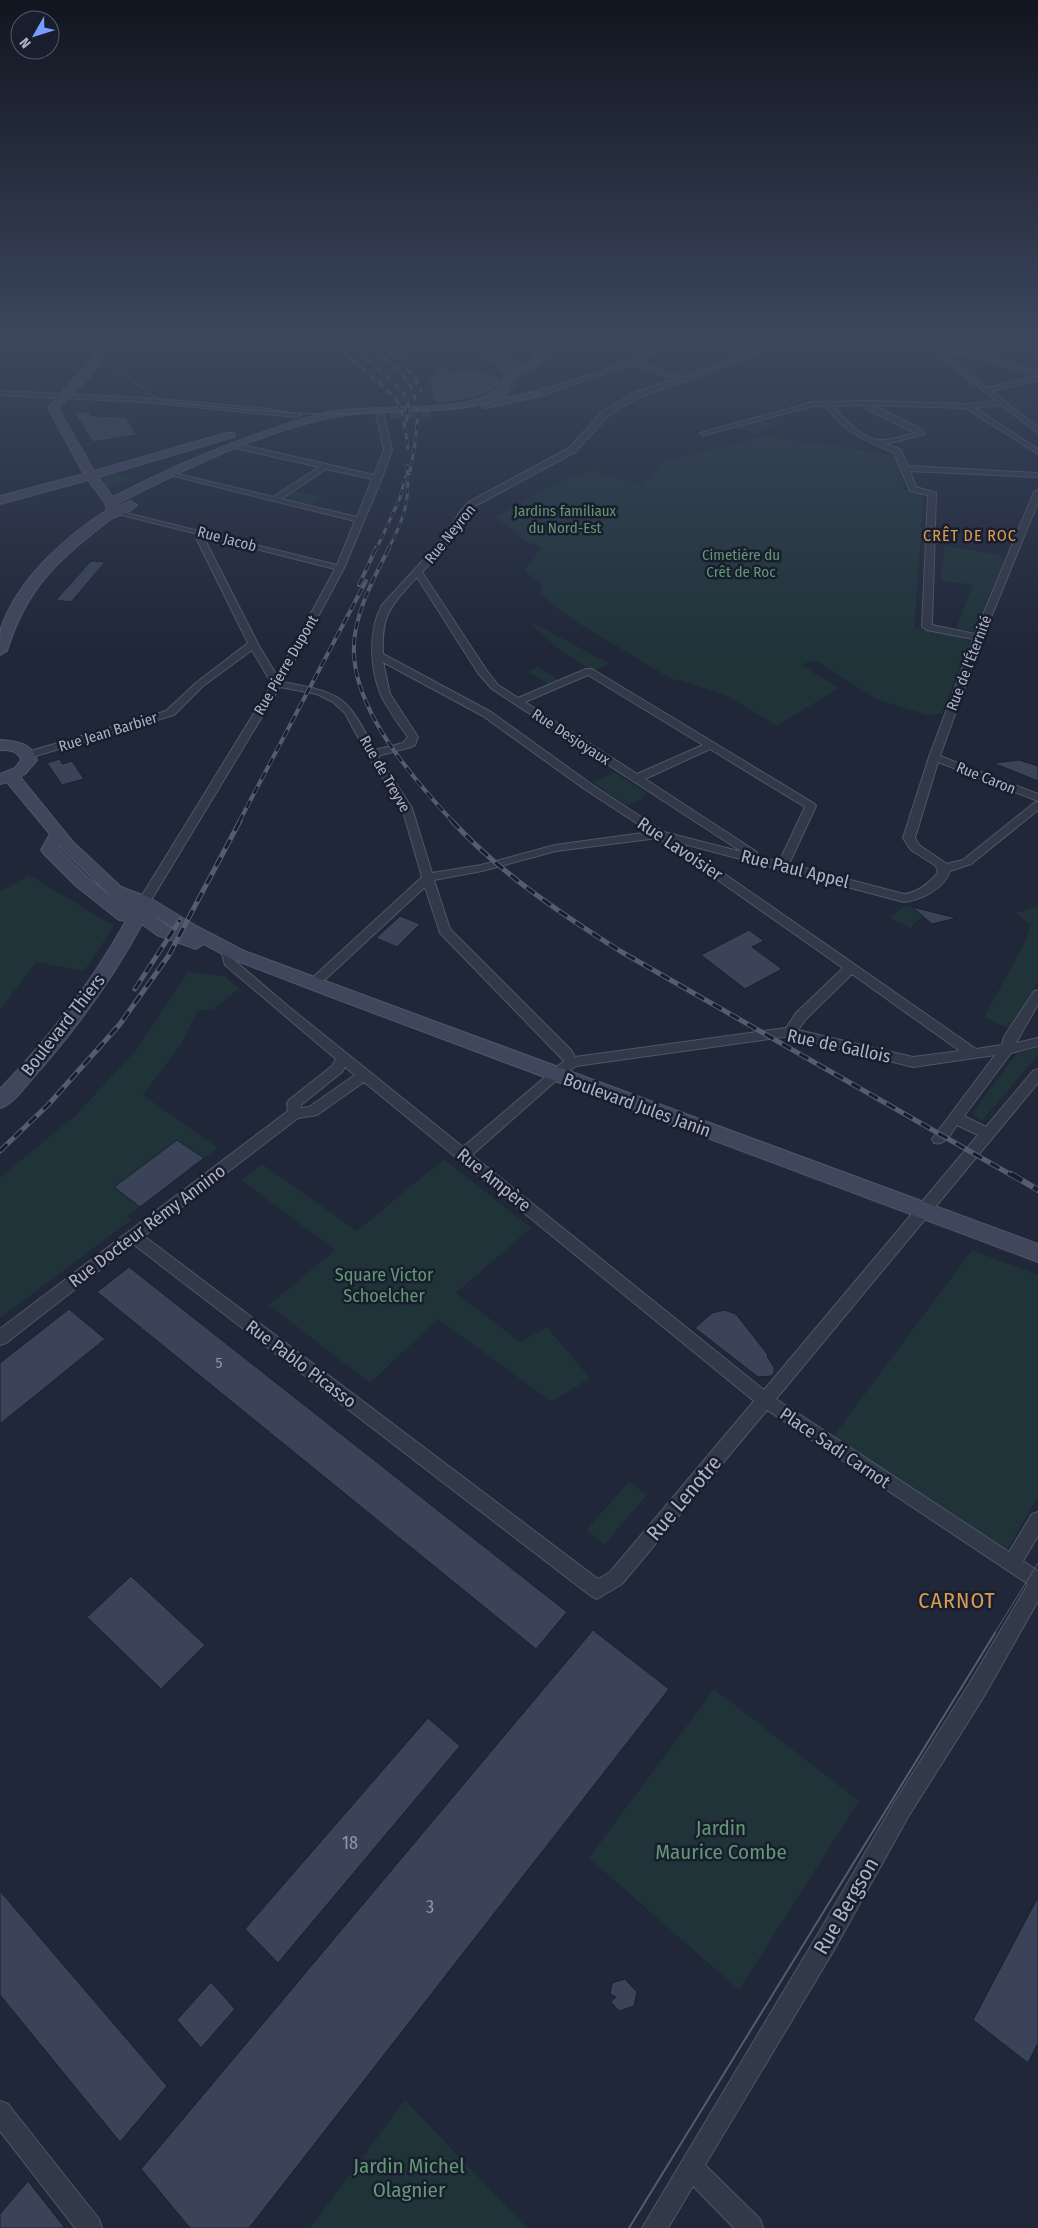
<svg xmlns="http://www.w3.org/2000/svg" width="1038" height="2228" font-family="'Fira Sans Condensed',sans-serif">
<rect width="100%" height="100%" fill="#1f2738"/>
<!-- green -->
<path fill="#203339" d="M762,420L776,427L752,434L737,426Z
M767,436L894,455L904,485L902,489L924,493L914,628L958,636L970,643L942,713L931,716L878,700L814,660L801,665L839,688L777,726L727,696L679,680L671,679L572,619L539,593L543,584L524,571L542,547L527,542L496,517L565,479L592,470L641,485L662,462Z
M115,473L134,478L109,490L99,477Z
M295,491L323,498L312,505L286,499V497Z
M945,546L1000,555L999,557L1005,558L973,632L956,628L973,585L941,580Z
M526,619L610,664L593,671L562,652Z
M538,667L559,680L548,684L528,672Z
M614,772L648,794L642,796L644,799L626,805L592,782Z
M29,875L114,926L84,971L36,962L0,1010V892Z
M905,905L928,911L910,928L890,918Z
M1038,906V982L1008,1028L984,1017L1025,942L1030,925L1015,913Z
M188,972L225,976L239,989L213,1009L197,1011L182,1043L143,1095L218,1148L204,1158L177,1140L114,1187L140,1207L127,1216L131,1220L0,1318V1177L74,1117L136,1050Z
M1038,1048V1055L982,1121L973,1115V1112L1017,1053Z
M444,1159L531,1228L456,1293L520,1342L547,1327L590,1378L552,1402L438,1319L370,1383L269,1305L335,1250L241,1180L262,1164L357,1231Z
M972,1250L1038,1275V1496L1007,1550L832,1438Z
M629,1482L647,1495L604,1545L586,1530Z
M714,1689L859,1801L739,1990L589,1858Z
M405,2100L527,2228H310Z"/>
<!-- building -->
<path fill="#3a4358" stroke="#1a202f" d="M369,339H387L409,358L394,360Z
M441,366L448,371L468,369L486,371L497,376L501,380L498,387L484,395L465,400L440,403L432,400L433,392L428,382Z
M74,412H90L92,416L126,417L137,435L93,442Z
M91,561L105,562L71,602L56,600Z
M60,759L62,764L72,761L84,779L62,785L47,763Z
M1019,760L1038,766V781L993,763Z
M912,907L957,918L932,924Z
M400,916L420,924L397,947L376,938Z
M749,930L764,941L752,947L782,969L745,989L701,955Z
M177,1140L204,1158L140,1207L114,1187Z
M129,1267L567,1612L536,1649L97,1292Z
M69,1309L105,1339L0,1424V1363Z
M724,1310L736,1314L768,1355L767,1356L774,1367V1373L771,1376L758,1377L695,1328L712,1313Z
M131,1576L205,1645L161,1689L87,1617Z
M593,1630L669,1689L249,2228H190L141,2169Z
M428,1718L460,1746L278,1963L245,1929Z
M0,1891L167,2086L120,2142L0,1995Z
M1038,1897V2043L1028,2063L973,2020Z
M625,1979L637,1992L634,2006L619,2011L611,2002L616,1997L610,1994L612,1983Z
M211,1982L235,2009L201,2048L177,2020Z
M28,2181L65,2228H0V2214Z"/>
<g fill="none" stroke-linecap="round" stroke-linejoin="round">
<!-- secondary-tunnel -->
<path stroke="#343c4d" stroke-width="11" stroke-dasharray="11 5.5" stroke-linecap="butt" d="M389,413L431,411"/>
<!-- minor casing -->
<g stroke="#505666" stroke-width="2">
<path id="minor" d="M138,339H144L129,353H125V351Z
M463,339H470L483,349L486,347L503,354L522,369L517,370L499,356L486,351L509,370L512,376L507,377L504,372Z
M681,339H689L636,362L682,377L793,339H801L637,398L608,416L575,452L475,506L465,516L453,538L422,572L487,671L498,685L518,698L586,669H592L815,804L816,806L789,864L904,894C918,893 929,883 938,873L936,866L911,850L903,838L929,757L973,639L927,630L922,627L928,495L910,491L894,453C861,438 849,435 825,406H813L704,435L700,433L813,402L870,401L968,404L996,401L932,350L906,339H914L931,345L933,342L1038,371V375L931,346L987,388L1038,376V380L991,391L1038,427V433L1001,405L975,408L1038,449V454L966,408L872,405L919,428L925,434L886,444L900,449L908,466L1038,473V477L910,471L916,487L936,493L932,625L975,634L1034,492L1038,490V502L983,637L940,756L1038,794V801L938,762L915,838L919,845L947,864L963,860L1034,803L1038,802V810L971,864L950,871C944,889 921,900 904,902L680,843L976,1049L1002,1045L1004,1037L1034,991L1038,990V1004L1016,1043L1038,1038V1046L1011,1053L964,1116L986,1127L1033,1071L1038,1069V1083L776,1399L1009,1552L1032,1514L1038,1512V1536L1023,1561L1038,1571V1601L983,1698L908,1817L834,1950L705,2165L760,2219L763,2228H734L693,2186L668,2228H642L818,1934L894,1803L969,1684L1028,1584L767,1410L622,1584L597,1599L591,1596L133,1244L6,1343L0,1345V1329L288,1111L287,1103L289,1100L332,1066L336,1059L225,965L222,954L224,951H232L235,961L289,1007L463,1147L564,1061L440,933L425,887L317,987H309L307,984L309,981L422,877L402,808L367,754L345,713L333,702L317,694L280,687L150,902L144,906L140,905L138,902L272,684L252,650L203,686L174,715L32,757H24V753L166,711L197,682L248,643L196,538L198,534L110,512L114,510L337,565L355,521L166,474L170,472L273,497L319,467L231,447V443H234L374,475L384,450L376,414L383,412L392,450L382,478L344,568L283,682C345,694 345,695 375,750L403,743L408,737C398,723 388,710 381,695C370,669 368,630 382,605L446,535L459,513L469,502L569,448L602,412L631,394L675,379L630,364L541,396H535V392L602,371ZM865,405V408L915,433C905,435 890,441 880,440C862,439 843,418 832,406ZM326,469L372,479L357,517L281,499ZM205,536L335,569L277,676L258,644L204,538ZM417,577L478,673L492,689L742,852L664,832L591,784L491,712L383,654C381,613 391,606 417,577ZM383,662L483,716L583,788L650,832L555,845L481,865L432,873L412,808L378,756L411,747L415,745L418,737L390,694ZM588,675L703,745L637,774L525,702ZM710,749L805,807L779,862L757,856V852L645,779ZM658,838L843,968L796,1013L786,1028L575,1057L571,1050L450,929L434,880L482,871L556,851ZM852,974L960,1051L913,1057L798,1030L806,1019ZM790,1036L913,1067L995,1055L932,1139L934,1143C946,1146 951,1133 957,1125L978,1135L764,1390L472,1155L559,1078L576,1066ZM345,1067L355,1075L309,1107L301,1108V1105L342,1072ZM364,1082L754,1401L610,1572L598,1579L144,1236L298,1118L317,1115Z
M979,339H989L1038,350V354Z
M0,391L145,398L260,408L301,415L297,417L145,402L0,395Z
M0,2101L8,2104L99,2219L102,2228H75L0,2131Z"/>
</g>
<!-- secondary casing -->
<g stroke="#505666" stroke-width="2">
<path id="secondary" d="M87,339H97L104,350C99,373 74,391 58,408L94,471L226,433H234L235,435L234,437L98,477L113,497C180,462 250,433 324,413C366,402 470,416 499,388C503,383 503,376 508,371C513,367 520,367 526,365C535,360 541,347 547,339H557L537,366L516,375L507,392L490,401L538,391L543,394L542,396L486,408L482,407V403C437,415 391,408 346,415C272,426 183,470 117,504L118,507L131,501L137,505C130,514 116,514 107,522C57,561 26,588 7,651L0,655C0,647 0,636 1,628C18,579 65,537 107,510L105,503L88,480L0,504V496L84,474L48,408L92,359L94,350Z
M0,740C16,741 32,743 37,760L25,774L20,777L72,841L121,887L150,898L198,927L244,951L1038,1244V1262L331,997L232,959L204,944L196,949L157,935L142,924C112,980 73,1033 31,1080C22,1090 13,1104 0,1108V1089C48,1039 92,982 126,921L119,920L76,886L43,853L41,850L50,834L7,782L0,784V774L15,768L21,760C18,750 9,750 0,750ZM59,846L60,847L114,899L88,878L58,849ZM152,914L178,930L169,927Z"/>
</g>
<!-- minor -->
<use href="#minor" fill="#323948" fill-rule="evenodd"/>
<!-- secondary -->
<use href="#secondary" fill="#40475c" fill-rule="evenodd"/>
<!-- tram-far1 -->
<path stroke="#545c70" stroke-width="1" d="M98,339L110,365L156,398L176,403C229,408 282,414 335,414C362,414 388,412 415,411C439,410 506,411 516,382C520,372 510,363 502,358C484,347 461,347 441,339
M994,1634L1038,1563"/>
<!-- tram -->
<path stroke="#545c70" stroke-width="2" d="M629,2228L995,1633"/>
<!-- rail-far3 casing -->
<g stroke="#545c70" stroke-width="3">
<path id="rail-far3" d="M329,339L396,398L403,416L408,448
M345,339L403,391L408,404L407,420
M361,339C375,350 390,361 402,374C427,401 415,440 410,473
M403,365L416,379L421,391
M376,550L400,498L405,477
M388,550C405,516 410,502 407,465"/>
</g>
<!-- rail-far2 casing -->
<g stroke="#545c70" stroke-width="4">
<path id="rail-far2" d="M389,548C375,576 360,603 355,634C344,701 411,776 453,822
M359,585L376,548
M239,822L366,581"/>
</g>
<!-- rail-far1 casing -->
<g stroke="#545c70" stroke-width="5">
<path id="rail-far1" d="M452,821C500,873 560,913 620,951L1013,1176
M135,989L180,920
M0,1151L48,1105L120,1024L169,955L240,821"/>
</g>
<!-- rail casing -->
<g stroke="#545c70" stroke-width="6">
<path id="rail" d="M1011,1174L1038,1190"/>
</g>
<!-- rail-far3 -->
<use href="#rail-far3" stroke="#181e2d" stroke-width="2" stroke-dasharray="6" stroke-linecap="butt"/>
<!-- rail-far2 -->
<use href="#rail-far2" stroke="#181e2d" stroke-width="2.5" stroke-dasharray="8" stroke-linecap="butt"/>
<!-- rail-far1 -->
<use href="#rail-far1" stroke="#181e2d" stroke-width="3" stroke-dasharray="10" stroke-linecap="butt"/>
<!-- rail -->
<use href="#rail" stroke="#181e2d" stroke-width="4.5" stroke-dasharray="13" stroke-linecap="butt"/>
</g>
<!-- sky -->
<linearGradient id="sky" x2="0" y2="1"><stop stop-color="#11151f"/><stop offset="0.52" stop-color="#3c475e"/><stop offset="1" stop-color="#3c475e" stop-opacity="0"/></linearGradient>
<rect width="1038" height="651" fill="url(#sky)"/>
<g text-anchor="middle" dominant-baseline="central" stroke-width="5" stroke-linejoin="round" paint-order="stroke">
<!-- far-park labels -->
<g font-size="15" fill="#639774" stroke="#181e2d">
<text x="565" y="511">Jardins familiaux<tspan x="565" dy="17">du Nord-Est</tspan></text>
<text x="741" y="555">Cimetière du<tspan x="741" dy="17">Crêt de Roc</tspan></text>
</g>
<!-- far-street labels -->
<g font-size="15" fill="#acb3c5" stroke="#181e2d">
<text transform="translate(450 534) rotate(-51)">Rue Neyron</text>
<text transform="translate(227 539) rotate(15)">Rue Jacob</text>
<text transform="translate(969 663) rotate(-69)">Rue de l'Éternité</text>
<text transform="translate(286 665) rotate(-60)">Rue Pierre Dupont</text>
<text transform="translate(108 732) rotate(-17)">Rue Jean Barbier</text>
<text transform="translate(571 737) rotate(33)">Rue Desjoyaux</text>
<text transform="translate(385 774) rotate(60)">Rue de Treyve</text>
<text transform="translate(986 778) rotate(22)">Rue Caron</text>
</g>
<!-- number labels -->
<g font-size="15" fill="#9097aa">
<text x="219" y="1363">5</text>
</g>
<!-- far-neighbourhood labels -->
<g font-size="16" letter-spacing="1" fill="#d99c53" stroke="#181e2d">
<text x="970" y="535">CRÊT DE ROC</text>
</g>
<!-- street labels -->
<g font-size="18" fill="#acb3c5" stroke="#181e2d">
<text transform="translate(680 849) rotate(34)">Rue Lavoisier</text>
<text transform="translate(795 869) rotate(14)">Rue Paul Appel</text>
<text transform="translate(63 1025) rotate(-52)">Boulevard Thiers</text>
<text transform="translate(839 1046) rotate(12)">Rue de Gallois</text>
<text transform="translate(637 1105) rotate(20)">Boulevard Jules Janin</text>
<text transform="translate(494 1180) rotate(39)">Rue Ampère</text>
<text transform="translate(147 1226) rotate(-37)">Rue Docteur Rémy Annino</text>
<text transform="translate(301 1364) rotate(37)">Rue Pablo Picasso</text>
<text transform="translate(835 1448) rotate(34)">Place Sadi Carnot</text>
</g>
<!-- park labels -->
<g font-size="18" fill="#639774" stroke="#181e2d">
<text x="384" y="1275">Square Victor<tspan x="384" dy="21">Schoelcher</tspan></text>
</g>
<!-- near-number labels -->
<g font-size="18" fill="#9097aa">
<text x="350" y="1843">18</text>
<text x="430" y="1907">3</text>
</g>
<!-- near-street labels -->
<g font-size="21" fill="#acb3c5" stroke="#181e2d">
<text transform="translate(684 1498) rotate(-50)">Rue Lenotre</text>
<text transform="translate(846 1906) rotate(-60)">Rue Bergson</text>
</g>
<!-- near-park labels -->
<g font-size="21" fill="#639774" stroke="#181e2d">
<text x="721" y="1828">Jardin<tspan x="721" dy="24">Maurice Combe</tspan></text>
<text x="409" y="2166">Jardin Michel<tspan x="409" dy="24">Olagnier</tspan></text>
</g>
<!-- near-neighbourhood labels -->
<g font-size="22" letter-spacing="1" fill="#d99c53" stroke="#181e2d">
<text x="957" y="1600">CARNOT</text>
</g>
</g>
<!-- north arrow -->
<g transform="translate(35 35) rotate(231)"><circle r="24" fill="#181e2d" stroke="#535a6a"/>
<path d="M0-4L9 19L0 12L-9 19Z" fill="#799dfe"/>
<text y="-8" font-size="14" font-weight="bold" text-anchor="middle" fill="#acb3c5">N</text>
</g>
</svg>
